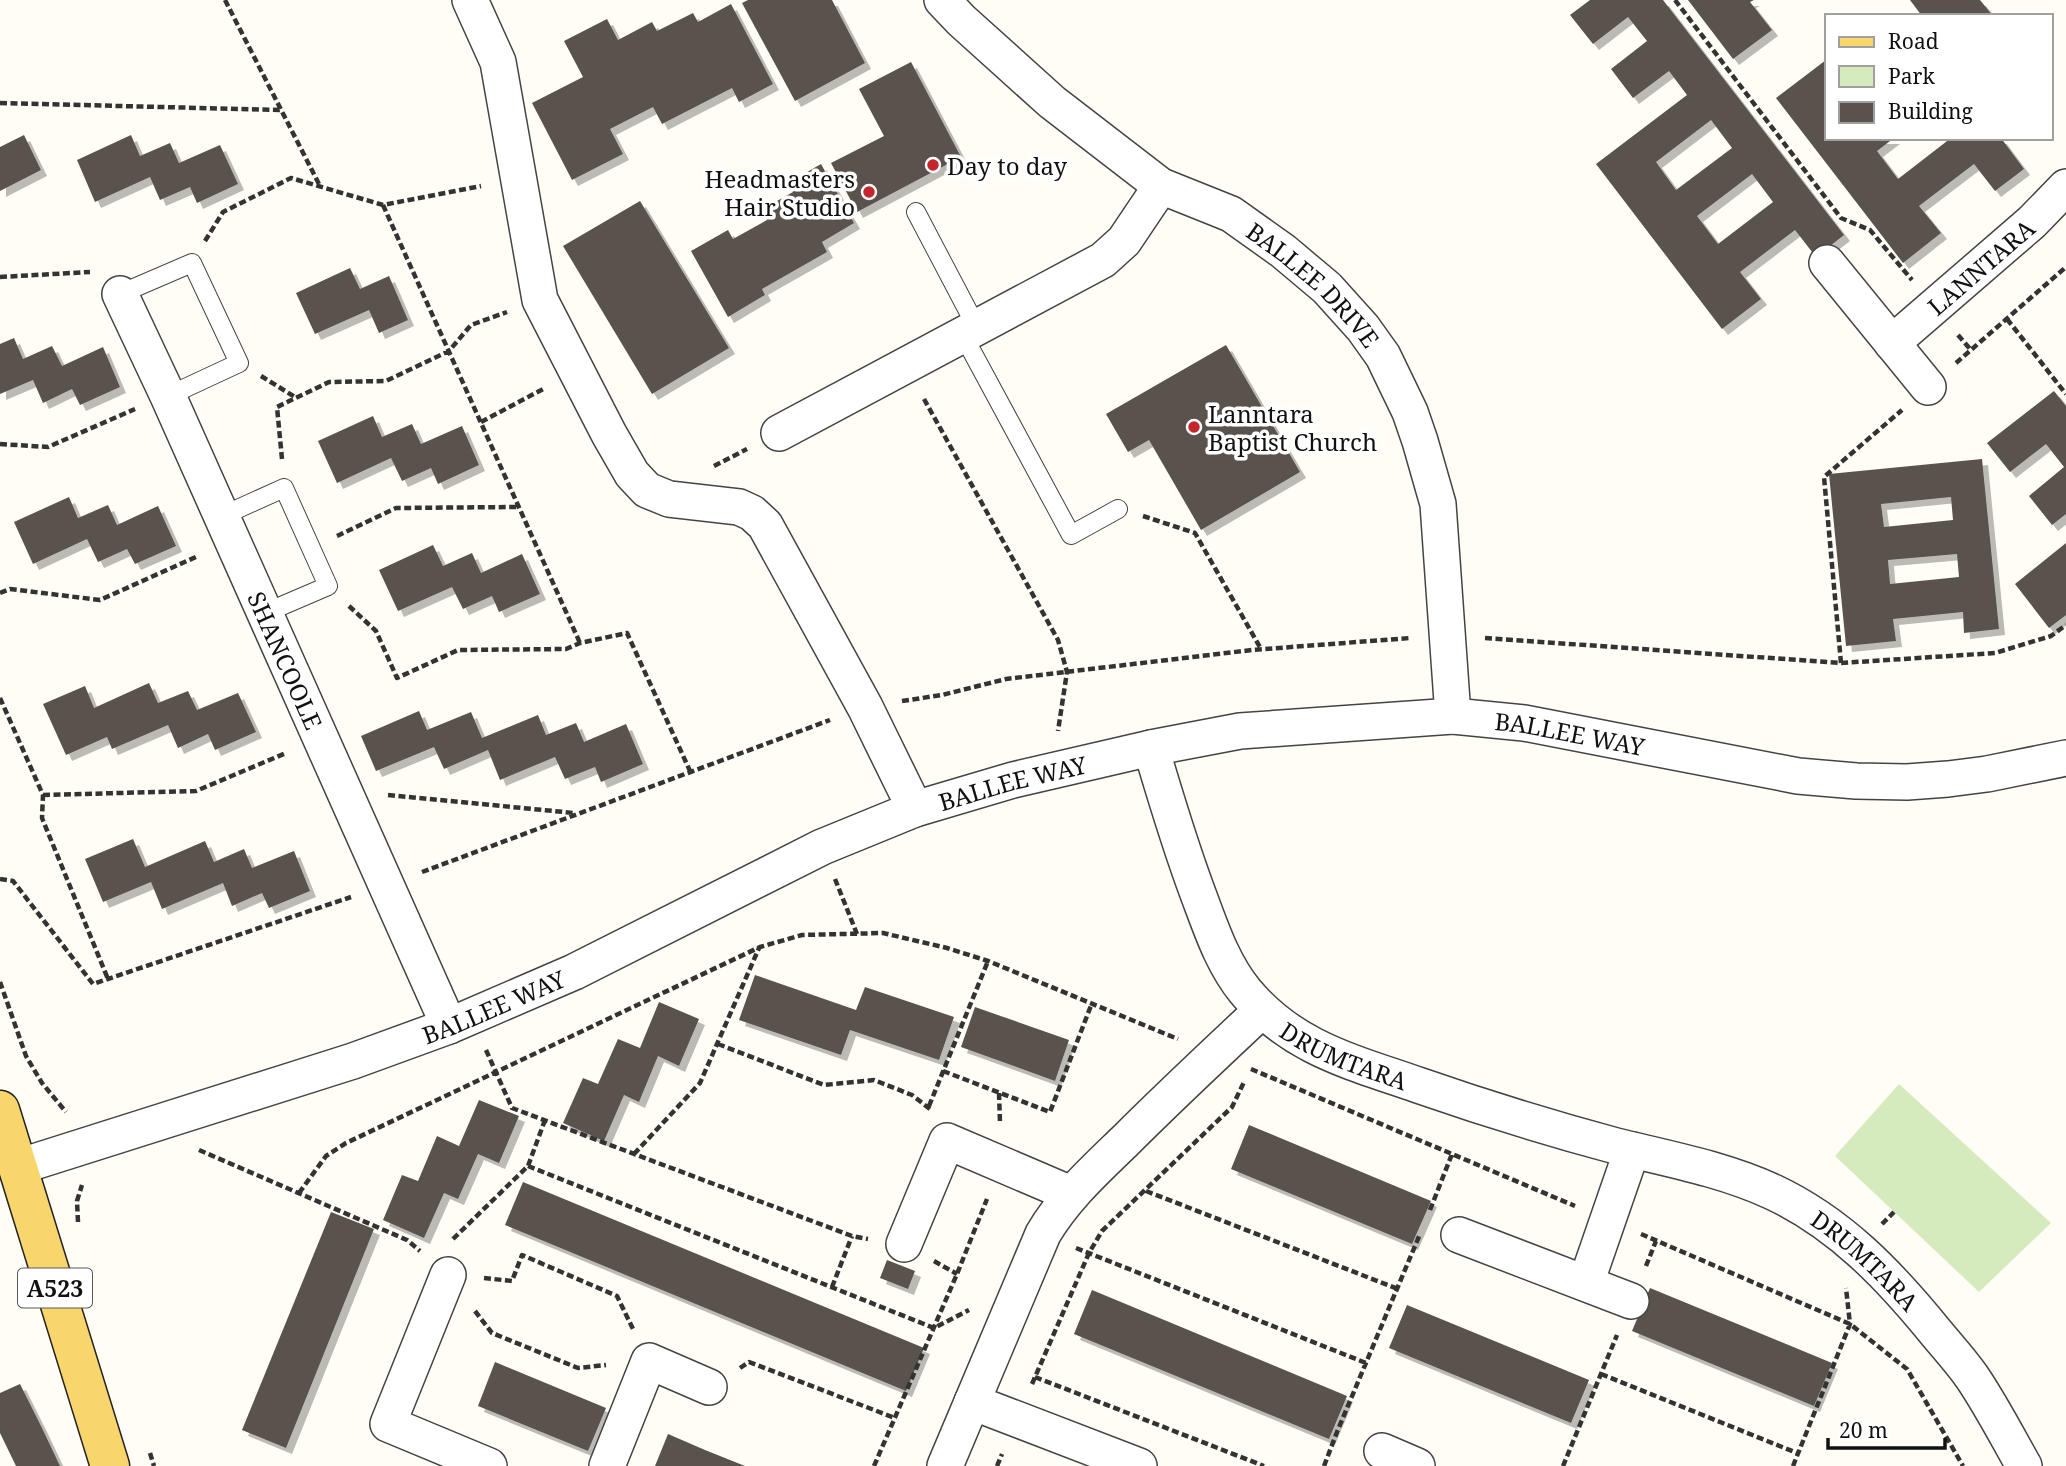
<svg xmlns="http://www.w3.org/2000/svg" width="2066" height="1466" font-family="'Noto Serif',serif">
<defs>
<filter id="shadow"><feDropShadow dx="6" dy="6" stdDeviation="0" flood-color="#0004"/></filter>
</defs>
<rect width="100%" height="100%" fill="#fffdf5"/>
<!-- green -->
<path fill="#d5ebbd" d="M1899,1084L2051,1223L1979,1292L1835,1156Z"/>
<!-- building -->
<path fill="#5a524d" fill-rule="evenodd" filter="url(#shadow)" d="M748,0H832L865,63L795,101L742,3Z
M1590,0H1663L1844,235L1816,257L1795,230L1740,272L1761,299L1722,329L1596,164L1687,95L1669,71L1633,98L1611,69L1647,41L1628,17L1593,44L1570,15ZM1711,120L1732,148L1676,190L1656,162ZM1752,174L1773,202L1718,244L1697,216Z
M1688,0H1754L1750,2L1772,30L1733,59Z
M1910,0H1980L1993,16H1922Z
M731,4L773,84L739,102L732,88L662,124L653,107L610,129L623,154L572,180L532,103L583,77L564,41L607,19L618,40L652,22L657,31L693,13L698,22Z
M1826,60V138H1894L1877,151L1898,179L1951,138H2001L2024,169L1995,191L1974,164L1919,206L1941,233L1903,263L1776,98Z
M911,62L961,157L857,212L831,163L884,136L859,89Z
M24,135L41,170L0,191V147Z
M131,135L140,156L170,143L179,163L220,145L238,184L197,203L190,187L160,200L150,177L95,202L77,160Z
M821,164L854,223L822,242L827,252L762,289L765,295L728,317L691,251L728,230L733,239L767,220L761,210L793,192L788,183Z
M640,201L729,348L652,394L563,246Z
M350,268L360,289L389,276L408,320L379,333L369,310L315,334L296,293Z
M14,338L23,359L52,346L62,366L103,347L120,387L80,405L72,389L43,403L33,380L0,394V344Z
M1226,345L1300,472L1201,530L1149,440L1128,452L1106,414Z
M2054,391L2066,406V514L2052,525L2029,496L2064,467L2046,444L2010,472L1987,443Z
M373,416L382,437L412,424L421,444L462,426L479,465L438,484L431,468L402,481L391,458L337,483L318,441Z
M1982,459L1999,629L1964,633L1963,612L1893,619L1896,641L1846,646L1829,474ZM1951,497L1953,520L1884,527L1881,504ZM1957,554L1959,577L1890,584L1888,560Z
M69,497L78,518L108,505L117,525L158,506L176,546L135,564L127,549L98,562L87,539L33,564L14,522Z
M2066,543V615L2049,628L2015,584Z
M433,545L443,566L472,553L481,573L522,554L540,594L499,612L492,596L463,609L452,587L398,611L379,570Z
M149,683L158,703L188,691L197,710L238,693L256,732L215,750L208,734L178,748L168,725L112,749L107,737L66,755L43,704L85,686L94,708Z
M419,711L427,730L471,712L482,738L538,715L546,735L576,723L584,742L626,724L643,764L601,782L595,767L565,779L555,757L500,780L488,750L444,769L434,747L376,771L361,736Z
M133,839L145,867L205,841L214,862L244,849L252,868L294,851L310,891L269,908L262,893L232,906L223,883L162,909L151,882L103,902L85,859Z
M755,975L856,1010L865,987L954,1017L939,1060L850,1030L841,1055L739,1020Z
M659,1002L699,1019L679,1066L658,1056L639,1102L624,1095L604,1141L563,1123L583,1078L598,1084L618,1039L640,1048Z
M975,1007L1069,1040L1055,1081L961,1047Z
M479,1100L519,1116L499,1163L478,1154L458,1199L444,1193L424,1238L383,1220L402,1175L418,1181L437,1136L459,1146Z
M1249,1125L1431,1201L1412,1244L1231,1169Z
M523,1182L924,1348L906,1391L505,1225Z
M331,1212L374,1229L286,1448L242,1430Z
M887,1260L915,1271L908,1289L880,1278Z
M1650,1288L1832,1363L1814,1406L1632,1331Z
M1092,1290L1347,1396L1329,1439L1074,1334Z
M1407,1305L1589,1380L1571,1423L1389,1348Z
M495,1362L606,1408L588,1451L478,1406Z
M20,1384L42,1428L60,1466H16L0,1433V1393Z
M668,1434L705,1450L745,1466H655Z"/>
<g fill="none" stroke-linecap="round" stroke-linejoin="round">
<!-- lane casing -->
<g stroke="#444" stroke-width="20">
<path id="lane" d="M916,212L977,328
M120,294L192,263L239,363L168,396
M963,335L1071,535L1118,509
M222,516L284,488L328,586L265,613"/>
</g>
<!-- street casing -->
<g stroke="#444" stroke-width="38">
<g id="street">
<path d="M470,0L498,62L540,300L609,434L632,474L647,490L669,499L739,507L752,513L765,525L865,707L915,809"/>
<path id="s1" d="M942,0L961,20L1052,102L1161,186L1231,214L1283,251L1327,288L1363,328L1383,356L1410,412L1420,441L1438,504L1453,716"/>
<path d="M1827,263L1928,387"/>
<path id="s2" d="M120,294L168,396L449,1026"/>
<path id="s3" d="M1892,343L2032,222L2066,187"/>
<path d="M779,433L1103,260L1124,241L1161,186"/>
<path id="s4" d="M1151,748C1166,799 1181,849 1200,899C1212,931 1223,964 1245,991C1292,1048 1352,1062 1418,1085C1484,1108 1549,1128 1616,1146C1669,1159 1723,1169 1773,1192C1839,1223 1888,1274 1933,1329C1946,1345 1960,1360 1972,1377C1991,1405 2007,1436 2024,1466"/>
<path id="s5" d="M18,1167L353,1061L449,1026L574,972L822,847L915,809L1013,780L1151,748L1240,731L1453,716L1524,723L1798,776L1856,781L1907,782L1948,779L1987,774L2066,758"/>
<path d="M1459,1235L1631,1301"/>
<path d="M904,1244L947,1141L1071,1194"/>
<path d="M448,1275L388,1424L489,1466"/>
<path d="M1586,1283L1632,1150"/>
<path d="M972,1402L1139,1466"/>
<path d="M1382,1451L1417,1466"/>
<path d="M607,1466L649,1361L709,1387"/>
<path d="M945,1466L1043,1234C1064,1198 1095,1170 1125,1141C1170,1096 1216,1053 1262,1010"/>
</g>
</g>
<!-- primary casing -->
<g stroke="#222" stroke-width="41">
<path id="primary" d="M0,1110L110,1466"/>
</g>
<!-- path -->
<path stroke="#333" stroke-width="4.5" stroke-dasharray="7 3.5" stroke-linecap="butt" d="M225,0L320,186
M1675,0L1841,218L1870,230L1912,280
M0,103L281,110
M383,205L580,643
M205,241L223,212L291,178L383,205L481,186
M0,277L90,272
M2007,319L2066,394
M1958,335L1971,350
M1956,363L2066,267
M261,376L295,397
M924,399L1058,640L1067,672L1058,731
M481,422L545,388
M0,444L48,447L135,409
M282,459L277,407L329,382L386,381L449,351L471,325L507,312
M714,466L747,449
M1143,516L1195,533L1261,649
M337,536L396,508L519,507
M0,593L10,589L100,600L198,556
M349,606L376,631L397,678L458,650L566,649L580,643L627,633L690,771
M1485,638L1841,663L1995,653L2051,636L2066,625
M1841,663L1824,477L1902,410
M0,698L43,795L42,818L108,979
M902,701L942,695L1006,679L1252,650L1410,638
M43,795L196,791L286,753
M388,795L574,813
M422,872L830,720
M0,879L13,881L93,984L351,897
M835,879L857,934
M0,982L26,1056L42,1083L66,1112
M718,1044L824,1085L874,1080L912,1095L930,1109
M486,1050L512,1108L852,1236L868,1239
M1251,1069L1575,1206
M943,1071L1050,1112L1092,1003
M999,1093L1000,1123
M929,1106L988,961
M199,1150L407,1240L420,1251
M634,1154L700,1083L759,948
M528,1166L934,1328L969,1310
M1146,1191L1398,1289
M299,1193L326,1156L346,1143L760,947L802,935L883,933L947,948L988,961L1178,1039
M1430,1210L1452,1154
M78,1222L77,1201L82,1185
M1882,1224L1894,1212
M1641,1234L1850,1324L1907,1369L1963,1466
M453,1239L528,1166L545,1120
M1076,1248L1366,1363
M934,1261L957,1274
M1646,1266L1656,1241
M484,1278L512,1281L522,1255L617,1296L633,1329
M832,1287L852,1236
M475,1311L492,1333L578,1368L606,1365
M740,1368L749,1362L895,1418
M1601,1374L1797,1453
M1035,1377L1264,1466
M1032,1384L1089,1253L1102,1231L1232,1107L1244,1082
M150,1453L154,1466
M874,1466L957,1274L987,1199
M997,1466L1002,1454
M1324,1466L1337,1432L1420,1234
M1563,1466L1617,1335
M1793,1466L1850,1324L1846,1288"/>
<!-- lane -->
<use href="#lane" stroke="#fff" stroke-width="18"/>
<!-- street -->
<use href="#street" stroke="#fff" stroke-width="35"/>
<!-- primary -->
<use href="#primary" stroke="#f9d66b" stroke-width="38"/>
</g>
<!-- markers -->
<g fill="#c4262e" stroke="#fff" stroke-width="2.5">
<circle cx="933" cy="165" r="7"/>
<circle cx="869" cy="192" r="7"/>
<circle cx="1194" cy="427" r="7"/>
</g>
<g text-anchor="middle" dominant-baseline="central" stroke-width="7" stroke-linejoin="round" paint-order="stroke">
<!-- shield labels -->
<rect fill="#fff" stroke="#585858" stroke-width="2" x="18" y="1268.5" width="74" height="39" rx="5"/>
<g font-size="23" font-weight="bold" fill="#111">
<text x="55" y="1288">A523</text>
</g>
<!-- poi labels -->
<g font-size="24" fill="#111" stroke="#fff" text-anchor="start">
<text x="947" y="165">Day to day</text>
<text x="855" y="178" text-anchor="end">Headmasters<tspan x="855" dy="28">Hair Studio</tspan></text>
<text x="1208" y="413">Lanntara<tspan x="1208" dy="28">Baptist Church</tspan></text>
</g>
<!-- street labels -->
<g font-size="24" fill="#111" stroke="#fff">
<text stroke="none"><textPath href="#s3" startOffset="117">LANNTARA</textPath></text>
<text stroke="none"><textPath href="#s1" startOffset="472">BALLEE DRIVE</textPath></text>
<text stroke="none"><textPath href="#s2" startOffset="402">SHANCOOLE</textPath></text>
<text stroke="none"><textPath href="#s5" startOffset="1634">BALLEE WAY</textPath></text>
<text stroke="none"><textPath href="#s5" startOffset="1069">BALLEE WAY</textPath></text>
<text stroke="none"><textPath href="#s5" startOffset="502">BALLEE WAY</textPath></text>
<text stroke="none"><textPath href="#s4" startOffset="382">DRUMTARA</textPath></text>
<text stroke="none"><textPath href="#s4" startOffset="948">DRUMTARA</textPath></text>
</g>
</g>
<!-- legend -->
<rect x="1825" y="14" width="228" height="126" fill="#ffffff" stroke="#a0a0a0" stroke-width="2"/>
<rect x="1839" y="37" width="35" height="10" fill="#f9d66b" stroke="#a0a0a0" stroke-width="2"/>
<text x="1888" y="49" font-size="21" fill="#111111">Road</text>
<rect x="1839" y="66" width="35" height="21" fill="#d5ebbd" stroke="#a0a0a0" stroke-width="2"/>
<text x="1888" y="84" font-size="21" fill="#111111">Park</text>
<rect x="1839" y="102" width="35" height="21" fill="#5a524d" stroke="#a0a0a0" stroke-width="2"/>
<text x="1888" y="119" font-size="21" fill="#111111">Building</text>
<!-- scale -->
<path d="M1828 1438v10h117v-10" fill="none" stroke="#111111" stroke-width="3.5"/>
<text x="1839" y="1438" font-size="21" fill="#111111" stroke="#ffffff" stroke-width="5" paint-order="stroke">20 m</text>
</svg>
